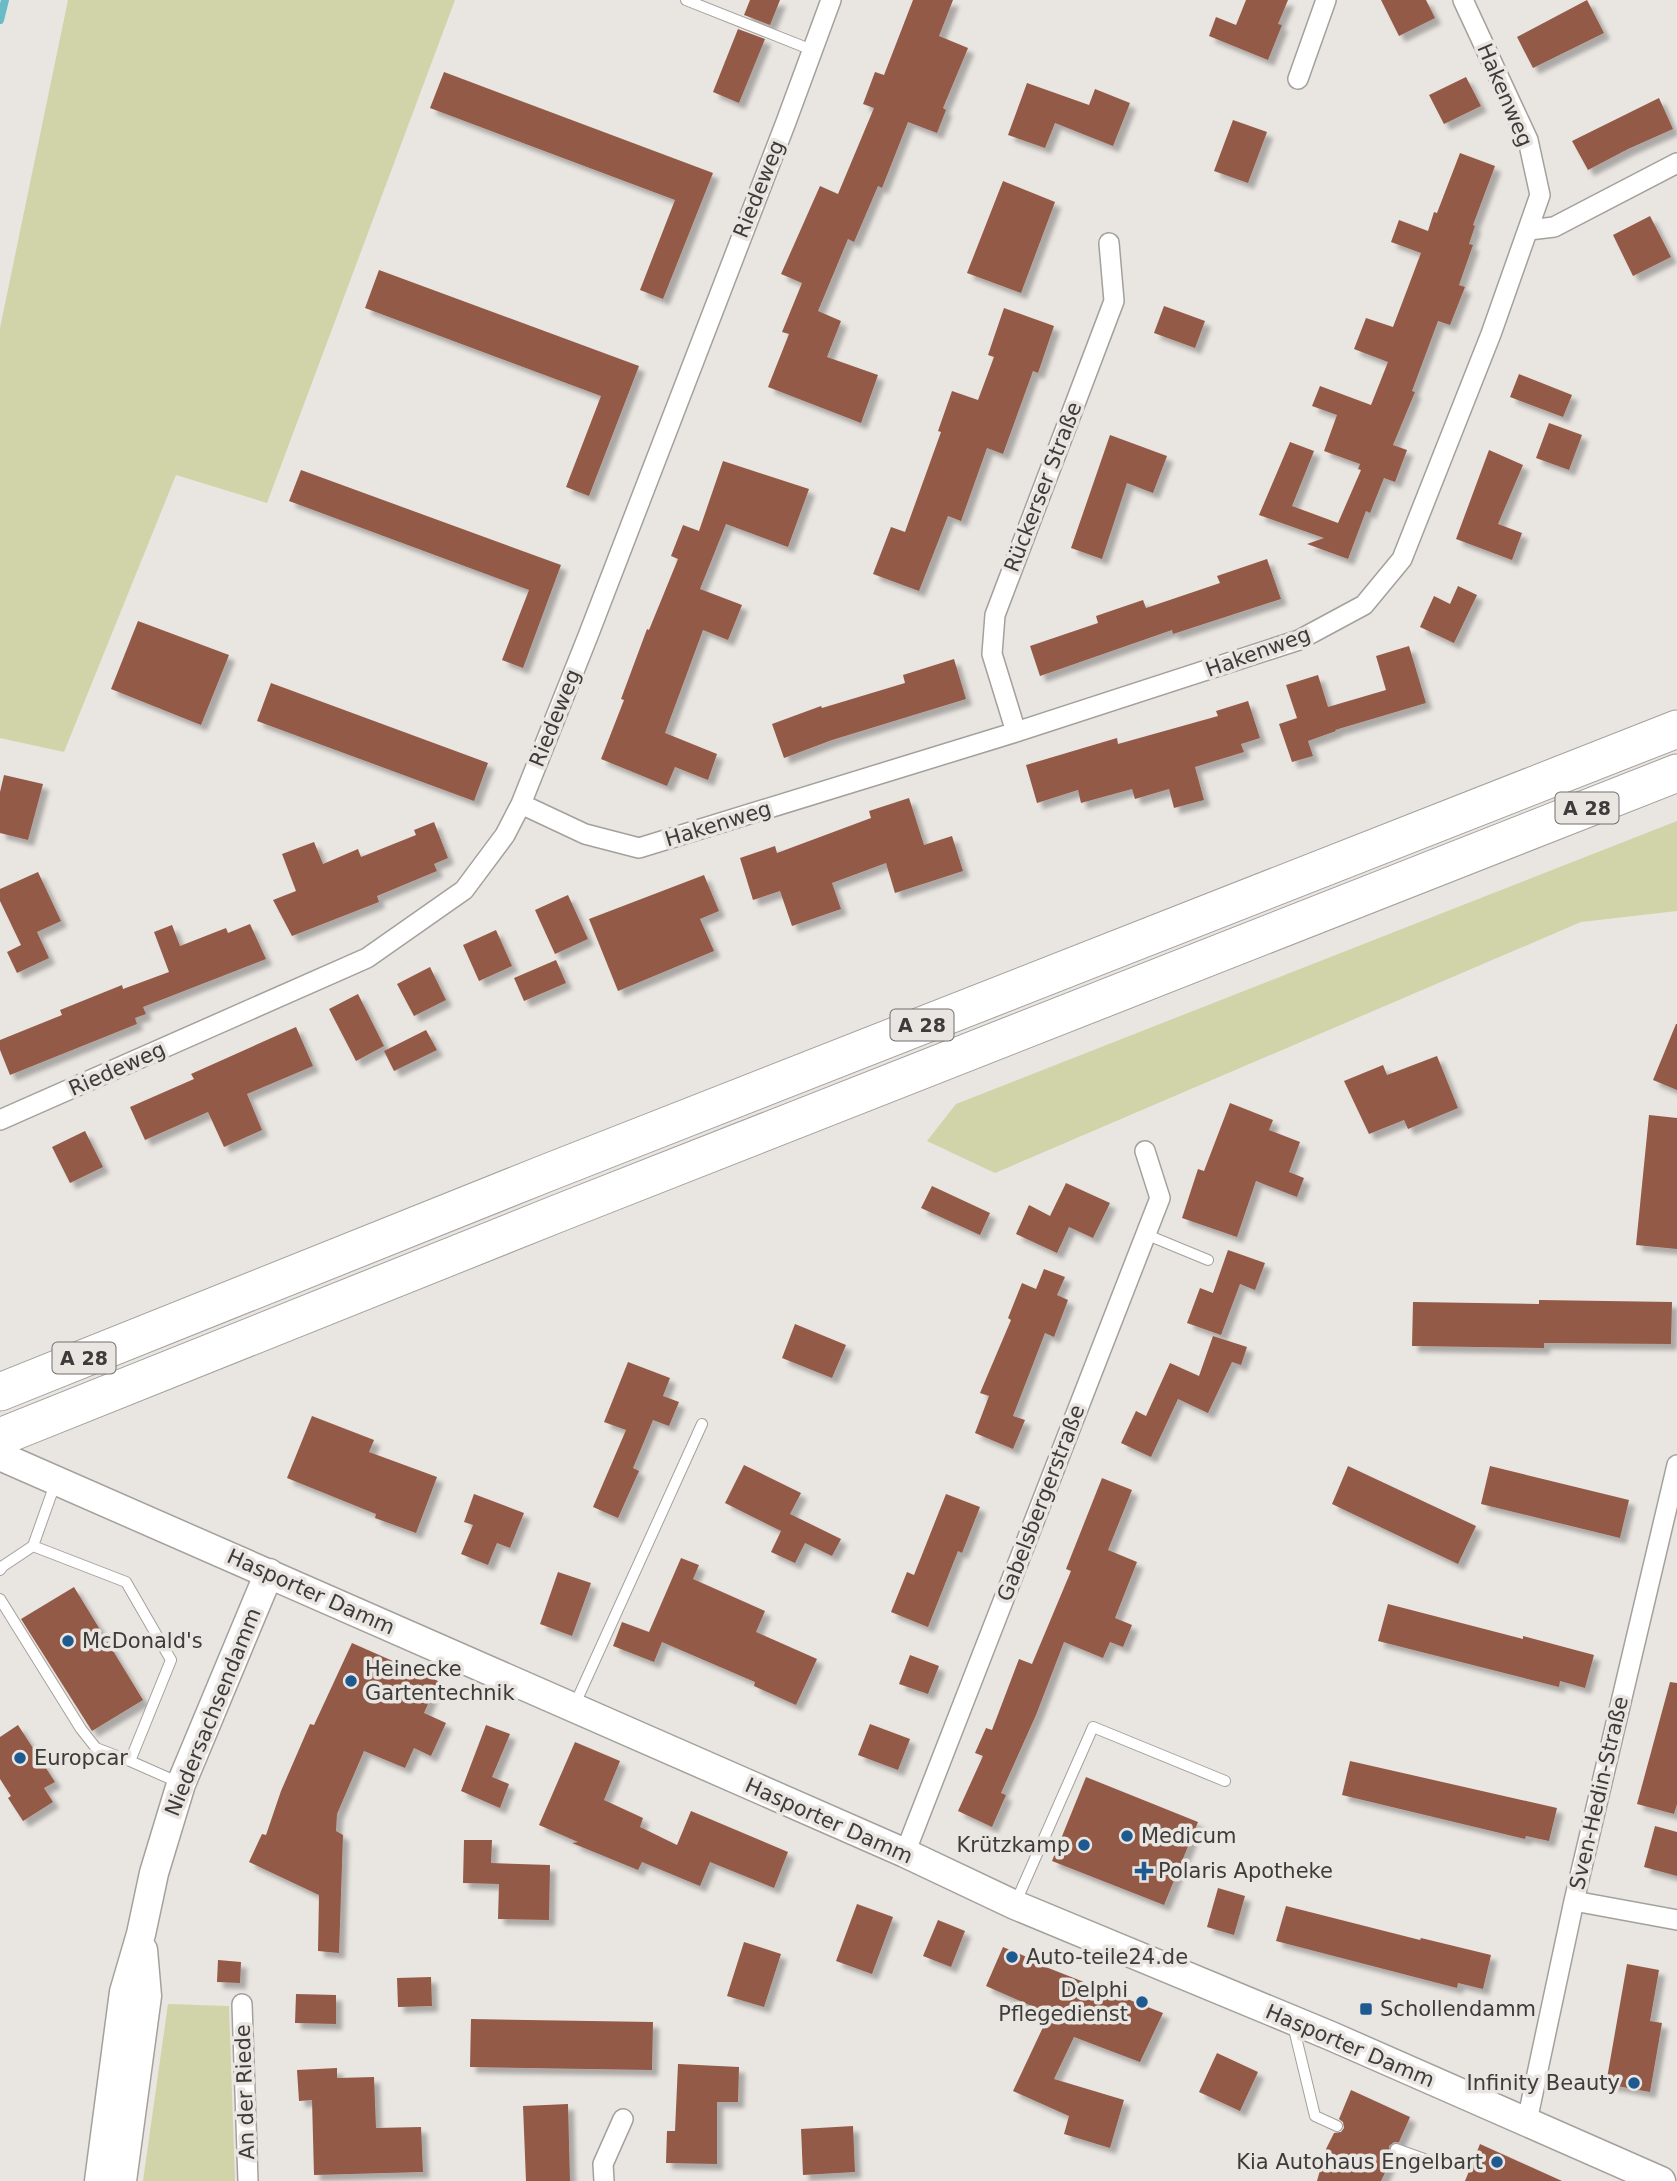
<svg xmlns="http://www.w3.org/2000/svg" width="1677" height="2181" font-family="'DejaVu Sans',sans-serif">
<defs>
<filter id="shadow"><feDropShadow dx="6" dy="6" stdDeviation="2" flood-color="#0004"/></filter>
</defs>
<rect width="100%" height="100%" fill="#e9e5e1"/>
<!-- green -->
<path fill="#d1d4a8" d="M68,0H455L267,503L176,475L64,752L0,738V328Z
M1677,821V911L1581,922L995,1173L927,1141L956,1104Z
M168,2004L229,2006L235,2181H143Z"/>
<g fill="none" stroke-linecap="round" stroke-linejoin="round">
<!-- stream -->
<path stroke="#69bcc6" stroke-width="8" d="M0,20L5,0"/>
</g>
<!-- building -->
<path fill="#935a47" filter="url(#shadow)" d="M750,0H780L770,25L744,15Z
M913,0H953L939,36L968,48L943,108L946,110L937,133L908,122L882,188L878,186L854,242L848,239L818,311L841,321L827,357L878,375L861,423L768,387L789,334L782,332L802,283L781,274L820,186L838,194L874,108L863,104L875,72L884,75Z
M1246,0H1288L1278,24L1282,25L1268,60L1209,36L1216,17L1236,25Z
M1381,0H1426L1435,18L1399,36Z
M1587,0L1604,33L1533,68L1517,37Z
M738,29L765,39L739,103L713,92Z
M444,72L713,173L663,299L640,290L675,200L430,108Z
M1466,77L1481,106L1444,124L1429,95Z
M1027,83L1089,105L1095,89L1130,103L1113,146L1055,123L1045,148L1008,135Z
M1659,98L1673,129L1628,149L1588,170L1572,141Z
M1233,120L1267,132L1248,183L1214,171Z
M1460,153L1495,166L1473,225L1475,226L1469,244L1473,245L1459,285L1465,287L1450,325L1438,321L1412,391L1415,392L1393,445L1407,450L1395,482L1384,478L1370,513L1366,511L1348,559L1307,544L1324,538L1259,515L1290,442L1314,451L1292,506L1338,523L1361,470L1358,469L1360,464L1324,451L1337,415L1312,406L1320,386L1371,405L1388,362L1354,349L1366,318L1393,327L1421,253L1391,242L1399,220L1428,231L1434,212L1437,213Z
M1003,181L1055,202L1021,293L967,273Z
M1650,216L1671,257L1633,276L1613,235Z
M379,270L639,366L589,496L566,487L601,396L365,308Z
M1164,306L1205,321L1195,348L1154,333Z
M1004,308L1054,326L1038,373L1033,371L1003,454L987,448L961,521L948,516L919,591L873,574L891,527L905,532L941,432L938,431L952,391L978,400L994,357L988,355Z
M1519,374L1572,395L1563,417L1510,397Z
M1549,423L1582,435L1569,470L1536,458Z
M1110,435L1167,456L1153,493L1127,483L1102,559L1071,548Z
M1489,450L1523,465L1498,524L1522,533L1512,560L1456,539Z
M723,461L809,489L788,547L726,524L700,589L742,605L728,640L703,630L665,733L717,754L708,780L675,767L667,786L601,759L624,700L621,699L647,629L649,630L678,559L671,556L683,525L699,531Z
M301,470L561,565L523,668L502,660L529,590L289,501Z
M1267,559L1281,599L1173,634L1172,630L1040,676L1030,646L1098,623L1096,616L1143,600L1146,608L1220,583L1217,576Z
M1458,586L1477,595L1454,643L1420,627L1434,596L1450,604Z
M138,621L229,655L201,725L111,689Z
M1409,646L1426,703L1335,730L1336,731L1308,741L1313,756L1292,762L1279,724L1297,718L1286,685L1318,675L1328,707L1386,690L1376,656Z
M954,659L966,699L832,740L784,758L772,724L821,706L822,708L905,683L903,675Z
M271,683L488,763L474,801L257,721Z
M1248,701L1260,738L1241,744L1244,752L1195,767L1204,800L1174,808L1169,789L1135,799L1132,789L1081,803L1078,790L1037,803L1026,765L1117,738L1118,744L1218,716L1216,711Z
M4,775L43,784L28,840L0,833V792Z
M909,798L924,845L952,836L963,871L895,893L886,863L832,883L841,909L792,926L780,891L753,900L740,858L775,846L777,853L871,818L869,811Z
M434,822L448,858L434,864L437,871L377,896L379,902L292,936L273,900L296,891L282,854L314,842L323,864L358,849L361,857L416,835L414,830Z
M38,872L61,921L37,932L49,958L17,973L7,952L21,945L0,901V889Z
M704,875L719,911L700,919L714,951L618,991L589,919Z
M568,895L588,939L555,954L535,910Z
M250,924L266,959L143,1007L146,1014L135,1018L137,1024L10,1075L0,1050V1040L62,1015L60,1010L122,985L123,989L169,972L154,932L172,925L180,946L226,928L228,933Z
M496,930L512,966L479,981L463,945Z
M556,960L566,983L524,1001L514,978Z
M430,967L446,1000L414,1016L397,984Z
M358,994L384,1046L356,1061L329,1009Z
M1676,1024H1677V1090L1653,1080Z
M296,1027L313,1066L247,1094L262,1130L224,1147L208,1112L145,1140L130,1107L194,1079L191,1074Z
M426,1030L437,1050L394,1071L384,1051Z
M1437,1056L1458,1108L1408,1129L1404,1120L1369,1134L1344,1081L1383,1065L1387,1075Z
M1230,1103L1273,1120L1269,1130L1300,1142L1289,1172L1304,1178L1297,1197L1256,1181L1237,1237L1182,1218L1198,1169L1204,1171Z
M1649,1115L1677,1118V1249L1636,1245Z
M85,1131L103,1167L70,1183L52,1147Z
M1066,1183L1110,1203L1093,1238L1069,1227L1057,1253L1016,1234L1029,1205L1050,1216Z
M932,1186L990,1213L980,1235L921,1208Z
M1228,1250L1265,1263L1255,1290L1240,1284L1221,1335L1187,1323L1200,1288L1213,1293Z
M1044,1269L1065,1277L1057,1295L1068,1300L1054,1337L1045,1333L1013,1416L1025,1420L1013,1449L975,1433L989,1396L980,1393L1011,1320L1008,1318L1022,1283L1036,1289Z
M1539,1300L1672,1302L1671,1344L1544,1343V1348L1412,1346L1413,1302L1539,1304Z
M795,1324L846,1345L832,1378L782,1358Z
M1213,1336L1247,1347L1241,1365L1232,1362L1208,1413L1178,1399L1151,1457L1121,1443L1136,1411L1146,1416L1170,1363L1199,1376Z
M628,1362L670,1378L663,1396L679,1402L669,1426L653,1420L633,1468L639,1471L618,1518L593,1507L626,1430L604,1422Z
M312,1416L374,1440L369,1452L437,1477L416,1533L375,1518L376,1514L287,1478Z
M744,1465L801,1493L790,1514L841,1539L832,1556L805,1543L795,1563L771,1552L781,1531L725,1503Z
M1348,1466L1476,1526L1458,1564L1332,1504Z
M1490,1466L1629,1500L1620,1538L1481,1504Z
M1102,1478L1132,1490L1108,1550L1137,1562L1115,1618L1132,1625L1123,1647L1110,1642L1103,1658L1064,1642L1036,1715L1001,1793L1006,1795L992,1827L958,1811L983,1756L975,1753L986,1728L992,1730L1019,1659L1032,1664L1071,1571L1066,1569Z
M474,1494L524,1513L510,1548L497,1543L488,1565L461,1554L473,1525L464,1522Z
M946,1494L980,1507L962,1553L958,1551L928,1627L891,1612L907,1572L914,1575Z
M681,1558L699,1565L693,1579L765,1611L756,1632L817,1659L796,1705L754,1686L755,1682L662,1642L654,1662L613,1646L622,1622L649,1632Z
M558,1572L591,1583L572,1636L540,1624Z
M74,1587L143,1700L92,1731L21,1619Z
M1388,1604L1523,1639V1636L1594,1655L1585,1688L1560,1681L1559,1687L1378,1641Z
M352,1643L438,1681L424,1713L446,1723L431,1756L414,1748L405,1768L364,1751L337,1814L336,1831L343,1835L339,1953L318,1951L319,1895L249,1862L262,1834L266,1835L281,1791L310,1724L314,1725Z
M910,1655L939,1666L928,1694L899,1684Z
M1670,1682L1677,1683V1804L1674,1814L1637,1804Z
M870,1724L910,1739L898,1770L858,1755Z
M18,1725L55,1782L44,1788L53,1802L23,1821L8,1798L11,1796L0,1779V1737Z
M486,1725L510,1734L492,1777L509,1784L500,1808L461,1791Z
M575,1742L620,1761L604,1800L643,1818L640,1827L677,1845L691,1811L788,1852L774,1888L710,1862L700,1886L642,1862L638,1870L572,1843L578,1842L539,1825Z
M1350,1761L1557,1808L1549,1841L1526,1836L1525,1839L1342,1795Z
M1086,1777L1198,1822L1164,1905L1052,1861Z
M1655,1826L1677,1832V1876L1644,1867Z
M464,1840H492L491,1863L550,1865L549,1920L498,1919L499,1884L463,1883Z
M1218,1888L1245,1896L1234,1935L1207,1927Z
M857,1904L893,1917L872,1974L836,1961Z
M1286,1906L1420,1940L1421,1938L1491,1955L1483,1989L1458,1983L1457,1988L1276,1941Z
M938,1920L965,1931L951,1967L923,1956Z
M744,1942L781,1954L764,2007L727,1996Z
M1003,1947L1034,1960L1033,1962L1163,2013L1140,2062L1074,2037L1054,2079L1124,2100L1110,2148L1064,2134L1069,2116L1013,2091L1045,2023L1039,2021L1043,2011L986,1986Z
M218,1960L241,1962L240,1983L217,1982Z
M1627,1964L1659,1970L1650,2021L1662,2023L1650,2092L1606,2084Z
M431,1977L432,2006L398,2007L397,1978Z
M296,1994L336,1995V2024L295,2023Z
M471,2019L653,2022L652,2070L470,2067Z
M1217,2053L1258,2072L1240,2111L1199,2092Z
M678,2064L739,2067L738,2102H717V2164L666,2163L667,2131H675Z
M337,2068V2078L374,2077L376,2128L421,2127L423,2172L314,2175L312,2100L299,2101L297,2070Z
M1351,2090L1410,2117L1399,2142H1394L1389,2146V2151L1393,2156L1381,2181H1317L1326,2149L1334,2133L1341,2132L1344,2128L1343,2122L1339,2119Z
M568,2104L570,2181H526L523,2106Z
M853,2126L855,2172L803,2175L801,2129Z
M1480,2144L1562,2181H1465Z"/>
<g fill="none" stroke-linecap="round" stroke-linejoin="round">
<!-- service casing -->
<g stroke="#a4a09c" stroke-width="12">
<path id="service" d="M686,0L812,50
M1145,1234L1208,1260
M55,1484L33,1546L126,1582L171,1660L130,1761L180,1783
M0,1570L3,1566L33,1546
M0,1599L81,1729L96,1748L130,1761
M575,1704L702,1424
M1015,1904L1093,1727L1225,1781
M1293,2025L1315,2116L1337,2126
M1396,2149L1427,2160"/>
</g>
<!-- minor casing -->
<g stroke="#a4a09c" stroke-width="22">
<path id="minor" d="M1298,79L1326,0
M1529,230L1554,227L1677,163
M1016,732L992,654L995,615L1114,301L1109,243
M521,804L585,834L639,848L1016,732L1299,640L1364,605L1402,559L1491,334L1540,195L1528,140L1463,0
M0,1120L367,958L464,890L505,835L521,804L588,636L786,122L831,0
M905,1853L1160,1198L1145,1151
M1574,1901L1677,1920
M242,2004L248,2181
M1527,2121L1574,1901L1677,1465
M604,2181L603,2164L623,2119"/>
</g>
<!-- secondary casing -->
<g stroke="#a4a09c" stroke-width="31">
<path id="secondary" d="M0,1456L905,1853L1015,1905L1331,2036L1661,2181
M99,2181L124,1992L141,1934L154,1873L181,1784L269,1573
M122,2181L147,1996L143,1950"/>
</g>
<!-- motorway casing -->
<g stroke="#a4a09c" stroke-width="39">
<path id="motorway" d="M0,1392L544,1174L1677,729
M0,1437L559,1213L1677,773"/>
</g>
<!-- service -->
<use href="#service" stroke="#fff" stroke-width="10"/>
<!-- minor -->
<use href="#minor" stroke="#fff" stroke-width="19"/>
<!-- secondary -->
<use href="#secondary" stroke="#fff" stroke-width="28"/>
<!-- motorway -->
<use href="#motorway" stroke="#fff" stroke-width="37"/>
</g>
<!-- markers -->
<g fill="#1e5990" stroke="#e9e5e1" stroke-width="2.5">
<circle cx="68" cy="1641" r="7"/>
<circle cx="351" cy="1681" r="7"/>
<circle cx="20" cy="1758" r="7"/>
<circle cx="1127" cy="1836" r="7"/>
<circle cx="1084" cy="1845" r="7"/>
<path d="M1140.5 1860.5h7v7h7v7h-7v7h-7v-7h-7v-7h7z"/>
<circle cx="1012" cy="1957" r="7"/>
<circle cx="1142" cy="2002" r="7"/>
<rect x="1359" y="2002" width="14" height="14" rx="3.5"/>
<circle cx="1634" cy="2083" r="7"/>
<circle cx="1497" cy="2162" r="7"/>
</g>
<g text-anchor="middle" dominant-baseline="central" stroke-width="7" stroke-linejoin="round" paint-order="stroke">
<!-- shield labels -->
<g fill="#e9e5e1" stroke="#716f6c" stroke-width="2">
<rect x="1555.5" y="792.5" width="63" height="31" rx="5"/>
<rect x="890.5" y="1009.5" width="63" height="31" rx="5"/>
<rect x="52.5" y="1342.5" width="63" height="31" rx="5"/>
</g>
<g font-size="19" font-weight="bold" fill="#3d3c3a">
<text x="1587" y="808">A 28</text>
<text x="922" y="1025">A 28</text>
<text x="84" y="1358">A 28</text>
</g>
<!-- street labels -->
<g font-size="21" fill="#3d3c3a" stroke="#e9e5e1">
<text transform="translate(1505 95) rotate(67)">Hakenweg</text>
<text transform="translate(759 189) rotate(-68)">Riedeweg</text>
<text transform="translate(1043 487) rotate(-69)">Rückerser Straße</text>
<text transform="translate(1258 652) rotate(-20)">Hakenweg</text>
<text transform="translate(555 718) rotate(-68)">Riedeweg</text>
<text transform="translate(718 824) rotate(-17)">Hakenweg</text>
<text transform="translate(117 1069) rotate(-24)">Riedeweg</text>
<text transform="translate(1041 1503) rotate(-69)">Gabelsbergerstraße</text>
<text transform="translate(311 1592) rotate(24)">Hasporter Damm</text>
<text transform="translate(213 1712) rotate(-68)">Niedersachsendamm</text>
<text transform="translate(1599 1793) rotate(-77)">Sven-Hedin-Straße</text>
<text transform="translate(829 1821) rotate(24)">Hasporter Damm</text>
<text transform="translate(1350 2046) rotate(23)">Hasporter Damm</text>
<text transform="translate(245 2092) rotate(-92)">An der Riede</text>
</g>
<!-- poi labels -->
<g font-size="21" fill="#3d3c3a" stroke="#e9e5e1" text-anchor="start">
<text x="82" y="1641">McDonald's</text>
<text x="365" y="1669">Heinecke<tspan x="365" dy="24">Gartentechnik</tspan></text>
<text x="34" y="1758">Europcar</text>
<text x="1141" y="1836">Medicum</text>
<text x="1070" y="1845" text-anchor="end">Krützkamp</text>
<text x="1158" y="1871">Polaris Apotheke</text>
<text x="1026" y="1957">Auto-teile24.de</text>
<text x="1128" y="1990" text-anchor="end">Delphi<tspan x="1128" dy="24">Pflegedienst</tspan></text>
<text x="1380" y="2009">Schollendamm</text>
<text x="1620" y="2083" text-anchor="end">Infinity Beauty</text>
<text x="1483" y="2162" text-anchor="end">Kia Autohaus Engelbart</text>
</g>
</g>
</svg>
